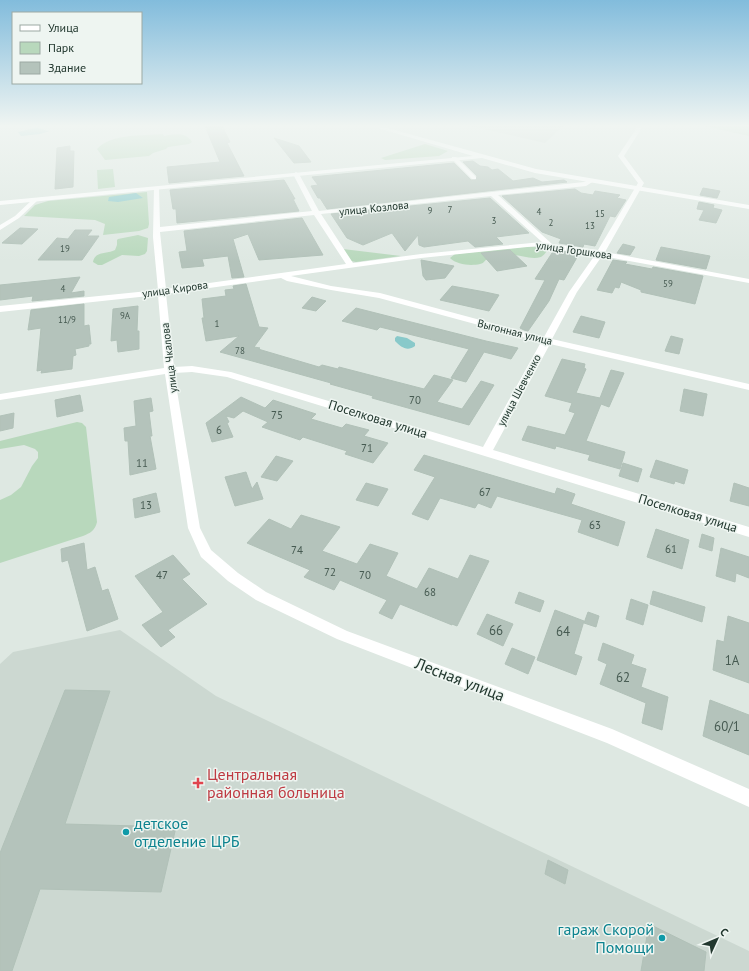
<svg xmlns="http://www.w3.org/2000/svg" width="749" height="971" font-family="'PT Sans',sans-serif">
<rect width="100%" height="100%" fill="#dee8e2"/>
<!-- built -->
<path fill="#ccd8d1" d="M470,126H563L545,143Z
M120,630L216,696L749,951V971H0V664L13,652Z"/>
<!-- green -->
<path fill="#b8d8bc" d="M704,126H749V136Z
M163,134L164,136C174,134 186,132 192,142L189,144L168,147L166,149L153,153L149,156L105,160L97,149C112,133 143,136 163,134Z
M425,144L448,151L439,156L385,160L381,158Z
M113,169L115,187L98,189L97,170Z
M147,192L149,224L148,228L139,231L103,235L105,224L95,220L24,216L35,205L48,201Z
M138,235L148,238L147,251L145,254L139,256L122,255L102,265H98L93,262C95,251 107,254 115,250L117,245V240L118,239Z
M522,247H542L547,250C546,253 544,255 541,257C531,260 522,255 513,255C505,256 495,256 488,259C484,260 485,263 480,264C471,266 457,265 450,258L455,254Z
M343,249L401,256L356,262L351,261Z
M77,422L82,423L86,427L97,522C95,531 90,533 83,536L0,563V500L11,495L21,487L32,466L38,458V452L35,449L24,445L0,449V441Z"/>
<!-- water -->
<path fill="#89c9ca" d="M35,128C41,127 43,131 50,131L40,134L21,136L18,132Z
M136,193L143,198L118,202L108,201L109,197Z
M397,336L407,338L415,343V346C407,352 401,347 395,341V338Z"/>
<!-- building -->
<path fill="#b4c3bb" stroke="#b1c1b8" d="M205,126H222L230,142L227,143L244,176L169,183L167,167L220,162Z
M274,138L299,146L311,162L294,163Z
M70,146V151H74L73,187L55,189L57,148Z
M473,161L480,166L488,167L492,170L498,169L513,181L533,178L542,182L564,180L567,182L327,209L320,198H318L311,186L318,185L312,177L454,163L471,180H476L477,176L463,162Z
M284,180L295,199H293L299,211L177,223L176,209H173L170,190Z
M703,188L720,191L717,198L700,195Z
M575,189L581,193L593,195L595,191L620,195L617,198L626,200L615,217L610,216L595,246L584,244L583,247L559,243L561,239L542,232L502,196Z
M490,198L529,233L496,237L503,244L475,247L468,241L424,247L419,245L418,235L405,251L392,233L363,245L347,238L331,214Z
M699,202L714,205L713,208L722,210L716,223L699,220L704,210L697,209Z
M302,218L323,255L259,260L248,234L233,239L244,277L232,278L228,256L202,259L204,266L182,268L179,252L187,251L184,231Z
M20,228L38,229L22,244L2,243Z
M75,230H92L87,236H99L82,260H38L57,238L68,239Z
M623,244L635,247L630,255L617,253Z
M661,247L710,256L706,269L656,260Z
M510,250L527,266L497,271L481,253Z
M554,250L579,254L564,280L559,279L549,301L528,331L524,330L520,328L545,280L535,279Z
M421,260L454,266L445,278L426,280L423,276Z
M613,260L627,262L625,264L652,269L653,267L703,276L695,304L641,292V290L621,282L619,288L615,287L612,293L597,290Z
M80,277L71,293L84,291V296L32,301L33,296L0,300V285Z
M246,284L259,327L268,328L254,347L260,348L258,349L319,367L322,365L338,369L339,367L424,389L434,375L453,380L437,402L462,409L481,381L494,385L469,425L372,398L373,396L330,384L331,383L220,352L239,336L206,341L202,318H204L202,299L226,296L225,290L234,289L233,286Z
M452,286L485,292L499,295L489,311L440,300Z
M312,297L326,301L316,311L302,308Z
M84,304V326L89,325L91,344H89V346L75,349L76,355L73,356L72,369L41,373L42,370L37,371L41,328L28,330L31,310Z
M138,306L137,331H139V349L118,352L117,340L111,341L113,309Z
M356,308L486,341L518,348L511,359L484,352L466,382L451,378L469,349L380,327L377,330L342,321Z
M581,316L605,322L599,338L573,332Z
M671,336L683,339L679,354L665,351Z
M562,359L585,364L584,368L586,369L576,393L600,398L611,370L624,373L609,407L601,404L586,441L625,452L620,469L588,460L590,455L556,446L555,449L522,440L528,426L565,435L575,413L569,411L572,403L545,396Z
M684,389L707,394L703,416L680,411Z
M80,395L83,411L57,417L55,400Z
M241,397L265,408L273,400L316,414L311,419L342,428L346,424L369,430L364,436L388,443L373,463L345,454L347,451L303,437L300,440L262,427L268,422L243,411L234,418L226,416L229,422L227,423L233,437L212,442L206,423Z
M151,398L153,411L149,412L152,436H150L156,469L130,475L128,441H125L124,428L136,426L134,401Z
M14,413L13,428L0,431V416Z
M424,455L555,494L557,488L575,494L571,504L625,522L618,546L578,532L582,520L497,496L491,508L478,503L475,508L440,498L428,520L412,514L435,477L414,470Z
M276,456L293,461L277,481L261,477Z
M656,460L688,470L684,484L675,481L674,484L650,477Z
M623,463L642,469L638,482L619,476Z
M246,472L252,489L257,482L263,499L235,506L225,477Z
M366,483L388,489L378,506L356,500Z
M734,483L749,488V506L730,501Z
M156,493L160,512L135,518L133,499Z
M301,515L340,527L322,551L357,564L370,544L398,553L386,576L417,589L429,568L458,579L470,555L489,561L457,626L452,624V625L400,604L392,619L379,613L387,600L340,580L334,590L304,577L310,570L247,543L269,519L291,529Z
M656,529L689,540L682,569L647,557Z
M702,534L714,538L712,551L699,547Z
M84,543L87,570L95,567L102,591L108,589L118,619L87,631L68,560L62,562L61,549Z
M721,548L749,557V578L736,573L735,582L716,576Z
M173,555L190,574L182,579L207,604L168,630L175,637L161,647L142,625L163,612L135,576Z
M653,591L705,607L702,622L650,604Z
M519,592L544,601L540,612L515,603Z
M631,599L648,605L643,625L626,619Z
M555,610L584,621L574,654L582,657L576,675L537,660Z
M588,612L599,616L596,627L584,623Z
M487,614L513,624L503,646L477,634Z
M728,616L749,623V683L713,670L717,640L724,642Z
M603,643L634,655L631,664L646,669L641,687L668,697L662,730L642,723L646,703L600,684L607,664L598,660Z
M512,648L535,657L528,674L505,664Z
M65,690L110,691L65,824L176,827L161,892L40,889L12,971H0V853Z
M710,700L749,715V755L703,736Z
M548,860L568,870L565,884L545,874Z
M649,924L706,952L704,971H641Z"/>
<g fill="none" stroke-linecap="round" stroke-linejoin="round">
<!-- minor -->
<path fill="#fff" fill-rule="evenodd" d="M638,126H643L624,156L644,183L605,252L749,279V283L602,256L577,292L552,339L749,384V390L550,344L493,450L749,527V537L227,377L192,372L174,373L200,528L211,550L238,573L266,592L347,631L612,729L749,789V807L607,743L337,639L256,600L228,581L201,557L188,528L165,374L0,400V394L164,368L158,295L0,312V306L158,290L153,237L154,187L159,188L160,227L312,211L293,174L296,172L299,174L319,211L584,182L591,179L594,181L586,186L498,195L552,244L598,250L638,183L618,156ZM491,196L542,242L421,254L353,263L321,214ZM314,215L346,264L166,289L160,232ZM537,246L595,255L569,292L544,337L380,293L331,286L291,276L421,258ZM281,278L287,281L331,290L379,298L541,342L483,447L231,372L192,366L174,367L166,294Z
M452,157H456L476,177V179H472L452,159Z
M33,199L38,200L19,218L0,230V225L15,216Z"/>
<!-- tertiary -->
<path fill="#fff" fill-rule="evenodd" d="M371,126H380L536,169L749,205V209L535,173L482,158L0,205V201L473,156Z"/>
</g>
<!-- sky -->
<linearGradient id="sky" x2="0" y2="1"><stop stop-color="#82bcdc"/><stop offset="0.48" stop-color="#f0f5f2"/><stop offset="1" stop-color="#f0f5f2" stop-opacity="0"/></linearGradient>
<rect width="749" height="262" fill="url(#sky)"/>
<!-- markers -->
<path fill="#e0444e" stroke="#eef5f1" stroke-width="1.5" d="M196 777h4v4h4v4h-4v4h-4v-4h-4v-4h4z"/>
<g fill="#0f9aa8" stroke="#eef5f1" stroke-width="1.5">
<circle cx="126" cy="832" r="4"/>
<circle cx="662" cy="938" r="4"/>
</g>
<g text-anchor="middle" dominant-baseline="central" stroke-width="3" stroke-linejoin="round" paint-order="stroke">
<!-- far-number labels -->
<g font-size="9" fill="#465a51">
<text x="450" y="209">7</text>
<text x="430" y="210">9</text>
<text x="539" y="211">4</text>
<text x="600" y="213">15</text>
<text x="494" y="220">3</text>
<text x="551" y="222">2</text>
<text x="590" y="225">13</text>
<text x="65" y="248">19</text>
<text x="668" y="283">59</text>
<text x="63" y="288">4</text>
<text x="125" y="315">9А</text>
<text x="67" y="319">11/9</text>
<text x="217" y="323">1</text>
<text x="240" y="350">78</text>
</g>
<!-- far-street labels -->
<g font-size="11" fill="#21372e" stroke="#eef5f1">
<text transform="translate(374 208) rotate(-6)">улица Козлова</text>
<text transform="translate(574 250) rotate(8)">улица Горшкова</text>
<text transform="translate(175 289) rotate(-8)">улица Кирова</text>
<text transform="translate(515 332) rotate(14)">Выгонная улица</text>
<text transform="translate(169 358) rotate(-97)">улица Чкалова</text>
<text transform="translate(519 390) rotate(-62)">улица Шевченко</text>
</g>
<!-- number labels -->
<g font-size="11" fill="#465a51">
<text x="415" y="400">70</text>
<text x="277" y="415">75</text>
<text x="219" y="430">6</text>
<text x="367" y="448">71</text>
<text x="142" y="463">11</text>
<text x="485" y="492">67</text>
<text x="146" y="505">13</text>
<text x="595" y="525">63</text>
<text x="671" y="549">61</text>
<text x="297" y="550">74</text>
<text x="330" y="572">72</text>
<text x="162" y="575">47</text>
<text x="365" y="575">70</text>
<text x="430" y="592">68</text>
</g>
<!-- street labels -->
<g font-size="13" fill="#21372e" stroke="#eef5f1">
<text transform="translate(378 419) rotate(17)">Поселковая улица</text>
<text transform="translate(688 513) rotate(17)">Поселковая улица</text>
</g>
<!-- near-number labels -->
<g font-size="13" fill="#465a51">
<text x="496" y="630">66</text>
<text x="563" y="631">64</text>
<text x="732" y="660">1А</text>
<text x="623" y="677">62</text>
<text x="727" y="726">60/1</text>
</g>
<!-- near-street labels -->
<g font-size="16" fill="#21372e" stroke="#eef5f1">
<text transform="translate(460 679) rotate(21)">Лесная улица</text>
</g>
<!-- near-health labels -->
<g font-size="16" fill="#be3a42" stroke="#eef5f1" text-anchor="start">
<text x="207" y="774">Центральная<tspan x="207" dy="18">районная больница</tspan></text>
</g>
<!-- near-culture labels -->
<g font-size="16" fill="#0d838f" stroke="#eef5f1" text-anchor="start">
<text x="134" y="823">детское<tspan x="134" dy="18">отделение ЦРБ</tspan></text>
<text x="654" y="929" text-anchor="end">гараж Скорой<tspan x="654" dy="18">Помощи</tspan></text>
</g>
</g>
<!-- legend -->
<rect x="12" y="12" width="130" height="72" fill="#eef5f1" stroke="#9ca9a3"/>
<rect x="20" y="25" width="20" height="6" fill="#ffffff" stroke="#9ca9a3"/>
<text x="48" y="32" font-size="12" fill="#21372e">Улица</text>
<rect x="20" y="42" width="20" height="12" fill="#b8d8bc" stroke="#9ca9a3"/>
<text x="48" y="52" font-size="12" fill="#21372e">Парк</text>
<rect x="20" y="62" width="20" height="12" fill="#b4c3bb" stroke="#9ca9a3"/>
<text x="48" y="72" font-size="12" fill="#21372e">Здание</text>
<!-- north arrow -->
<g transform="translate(717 939) rotate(46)" stroke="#eef5f1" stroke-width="3" paint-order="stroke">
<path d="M0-3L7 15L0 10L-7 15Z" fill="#21372e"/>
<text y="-6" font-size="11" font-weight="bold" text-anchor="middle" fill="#21372e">С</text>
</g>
</svg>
